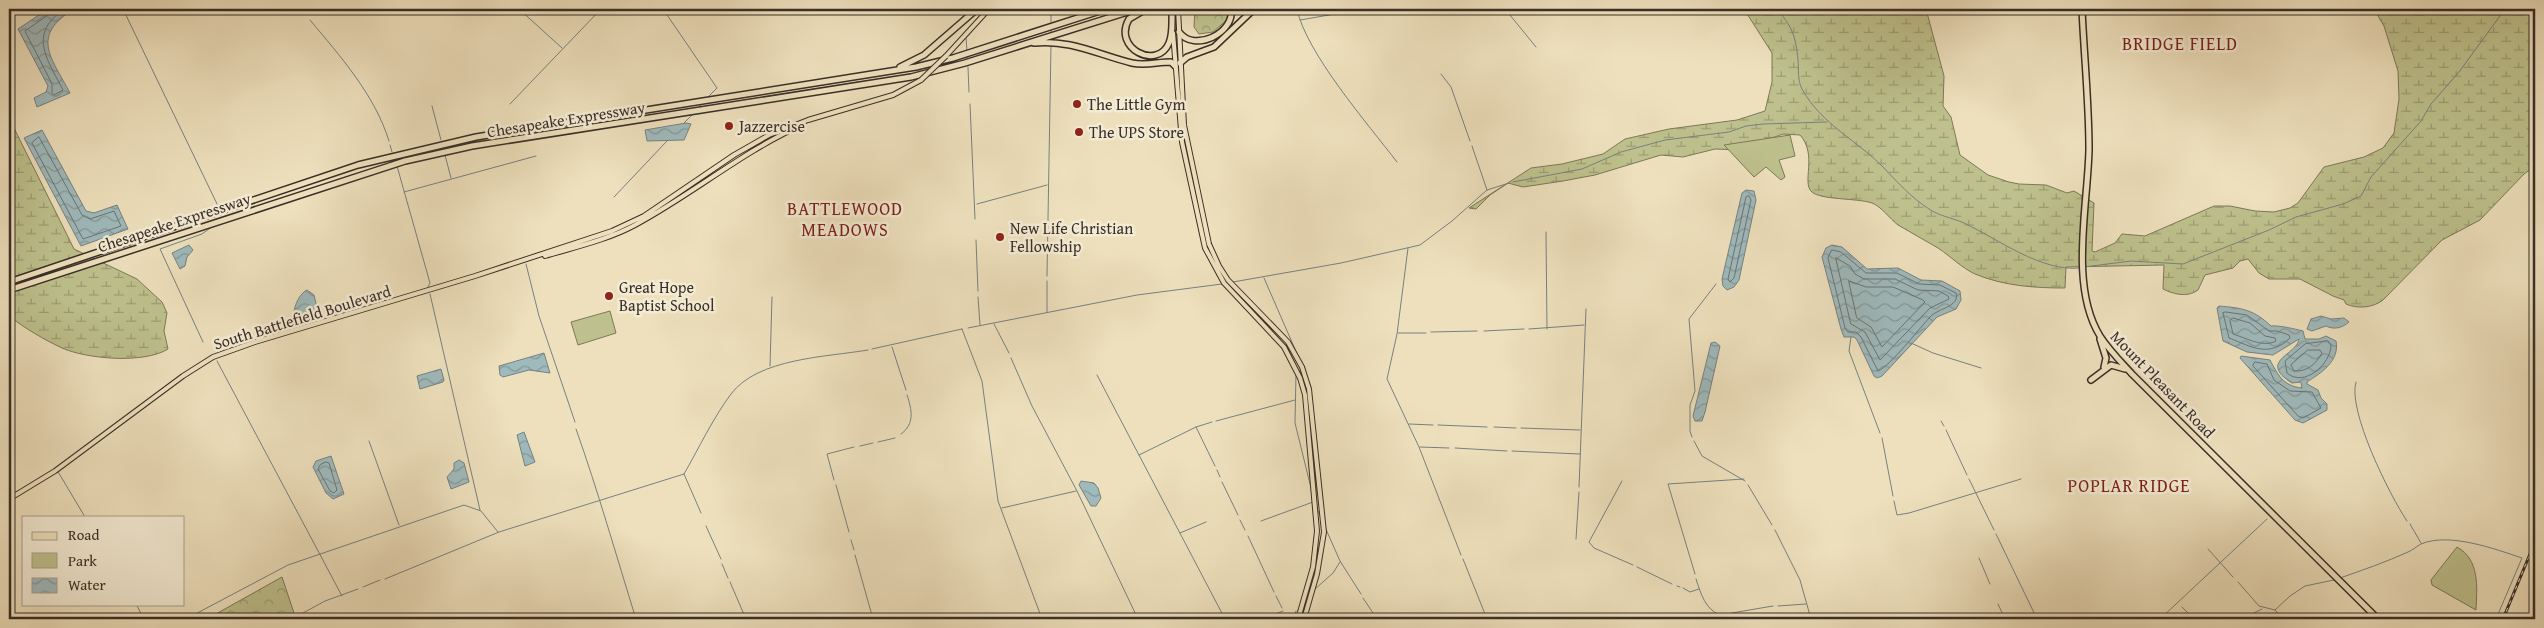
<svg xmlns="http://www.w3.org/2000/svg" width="2544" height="628" font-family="'Gentium Book Plus',serif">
<defs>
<pattern id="forest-crowns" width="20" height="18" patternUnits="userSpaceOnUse" patternTransform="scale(1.25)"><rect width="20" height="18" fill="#bec18d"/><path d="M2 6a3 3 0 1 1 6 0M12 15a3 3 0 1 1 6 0" fill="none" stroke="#9b9d73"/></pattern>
<pattern id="wetland-marsh" width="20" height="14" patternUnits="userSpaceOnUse" patternTransform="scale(1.25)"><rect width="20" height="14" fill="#bec18d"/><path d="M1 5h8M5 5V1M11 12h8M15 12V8" fill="none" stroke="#9b9d73"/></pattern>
<pattern id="water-waves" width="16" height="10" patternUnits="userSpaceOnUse" patternTransform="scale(1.25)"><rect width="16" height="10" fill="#9fbabd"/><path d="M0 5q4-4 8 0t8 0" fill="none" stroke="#83989a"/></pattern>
</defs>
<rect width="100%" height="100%" fill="#eee0bd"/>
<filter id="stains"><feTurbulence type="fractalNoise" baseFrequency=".004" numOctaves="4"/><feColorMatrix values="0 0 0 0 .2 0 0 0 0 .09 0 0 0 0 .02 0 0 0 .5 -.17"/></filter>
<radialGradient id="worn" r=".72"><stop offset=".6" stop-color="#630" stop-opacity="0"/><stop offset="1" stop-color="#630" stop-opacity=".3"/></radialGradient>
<!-- forest -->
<path fill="url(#forest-crowns)" stroke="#7c785a" d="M1195,9H1228L1229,18L1213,32L1199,34L1194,27Z
M282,577L296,619H207Z"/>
<!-- wetland -->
<path fill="url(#wetland-marsh)" stroke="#7c785a" d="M1744,9H1926L1944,76L1943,106L1951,117L1960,155L1988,175L2009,182L2019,184L2046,185L2067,193L2074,191L2094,203L2092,251L2095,252L2115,243L2122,234L2145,236L2214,206H2230L2255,211L2274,212L2290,208L2298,203L2324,167L2364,157L2383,148L2394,133L2399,99L2398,71L2384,26L2374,9H2535V166L2524,174L2480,220L2442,240L2383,300C2373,308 2357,309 2346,304L2344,300L2333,296L2300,279H2269L2259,273L2248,259L2240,261L2233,268L2205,275L2198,290C2187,298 2173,294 2163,289L2164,265L2066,267L2065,288C2035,288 2004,286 1975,274C1962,268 1950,256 1938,248C1925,240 1911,233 1898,225C1889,218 1882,207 1872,203C1857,198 1821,200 1812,192C1801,183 1818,155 1800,135L1783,134L1739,150L1715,149L1683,157L1661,155L1595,175L1563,181L1523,187L1508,183L1490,195L1476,209L1469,208L1531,168L1562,164L1603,154L1625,139L1669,129L1737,120L1765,111L1772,82V53Z
M9,118L74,249L137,279L162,302L167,313L164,331L168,349C144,364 87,359 62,348C43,339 26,329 9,316Z"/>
<!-- green -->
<path fill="#bec18d" stroke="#7c785a" d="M1790,135L1795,156L1779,160L1785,177L1781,180L1766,167L1754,177L1724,145Z
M610,311L616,333L578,345L571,322Z
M2457,547C2480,560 2477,587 2476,610L2432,585L2431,580Z"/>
<!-- water -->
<path fill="url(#water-waves)" stroke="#768281" d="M48,9H74C30,36 51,57 70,93L37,107L34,98L46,92L48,86L18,29Z
M686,123L691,124L684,140L647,141L645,130Z
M42,130L86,211L94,213L117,205L128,229L81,246L24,138Z
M1746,190L1754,191L1756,200L1739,280L1734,287L1727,290L1723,286L1722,279L1742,193Z
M189,245L193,250L187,257L185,266L180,269L172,253Z
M1832,245L1842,247L1867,269L1898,268L1921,280L1942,281L1960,291L1961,300L1956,309L1937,317L1882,376L1877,378L1874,376L1857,340L1854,337H1844L1841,329L1822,257L1826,248Z
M307,290L314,295L317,308L312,312L297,315L294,313C294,306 300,293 307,290Z
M2219,306C2243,308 2254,310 2271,326C2278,325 2295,329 2303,331L2305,339H2319L2326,336L2336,341C2340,361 2321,373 2307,382V384L2318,390L2321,398L2327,404V410L2303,423L2295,420L2240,358L2241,356L2270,360C2278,375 2283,386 2302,388L2301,382L2292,383C2257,361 2297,355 2299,339L2273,355L2247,352L2223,341L2217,308Z
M2321,316L2331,319L2344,318L2349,322C2342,328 2334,330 2326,326L2312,331L2307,329L2311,319Z
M1715,342L1720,346L1705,412L1702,421H1695L1693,416L1711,343Z
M544,353L550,373L529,370L503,377L500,375L499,366Z
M441,369L444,380L443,382L420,389L417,376Z
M524,432L535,462L525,466L517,435Z
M331,456L344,494L333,499L326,493L313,467L316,461Z
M459,460L464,463L469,482L451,489L447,477L454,469V463Z
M1081,481L1094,483L1098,488L1101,498L1096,506H1091L1079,485Z"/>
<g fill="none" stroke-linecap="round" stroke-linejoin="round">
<!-- shore -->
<path stroke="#6c7472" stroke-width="1" d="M50,9L48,15L25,31L52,84V93L54,95L63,90C47,59 27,33 65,9
M39,137L82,215L90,219L114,211L121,226L83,239L32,143Z
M1749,196L1751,200L1734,278L1730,282L1728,279L1746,197Z
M1832,250L1841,252L1866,273H1897L1919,284L1940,285L1956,293C1960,307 1938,308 1930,317C1919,329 1890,366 1878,371L1861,337L1856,332H1848L1845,328L1828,258Z
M1836,258L1850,266L1855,274L1864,279H1895L1918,290L1939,291L1948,296L1949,299L1930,308L1880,360L1865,332L1851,324Z
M1849,281L1866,287H1893L1923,300L1925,302L1882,347L1871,327L1857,318Z
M2226,312L2247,315L2269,331H2277L2289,335L2290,338C2269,358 2252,347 2229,338L2223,313Z
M2233,318L2250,323L2265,336L2275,338L2276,341C2263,348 2246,338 2233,334L2230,321Z
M2328,341L2331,345C2331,364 2304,388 2287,373L2285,361L2305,344Z
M2308,350H2320L2322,353C2316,364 2307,372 2294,371L2291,365Z
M2255,362L2267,364L2274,380L2290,391L2312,392L2321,408L2303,418L2298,416L2253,366Z
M326,462L329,463L337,490L334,493L330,491L318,469L320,465Z"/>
<!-- stream -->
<path stroke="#768281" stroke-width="1" d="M123,9L219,208
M519,9L562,48
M663,9L717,88L708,97
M1297,9C1306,53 1368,124 1397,162
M1505,9L1536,47
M1776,9C1792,25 1796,37 1798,60C1799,70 1797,79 1802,89C1821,124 1858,141 1884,168C1898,183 1912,198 1929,209C1939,216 1953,218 1964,223C1998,239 2041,272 2080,268
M310,20C340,56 375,95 389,141
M1300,20L1364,9
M1051,23V9
M1051,32V29
M966,37L967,51
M967,57V58
M968,67L969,92
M1441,74L1451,87L1470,141
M510,104L601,9
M970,104L975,219
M432,106L441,140
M698,108L702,104
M684,123L692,115
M390,145L392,152
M1472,146L1487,190
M445,155L451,178
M397,166L430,283L428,287
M1513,182L1582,169L1621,152L1665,140L1729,132L1746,126L1763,124L1827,122
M404,192L536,156
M614,197L667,141
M977,204L1047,185
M1546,232L1547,329
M976,240L978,291
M1408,248L1397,334L1387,379L1419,447L1461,555
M526,264L539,316L575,422
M2084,267L2131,261L2183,264L2269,230L2296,217L2343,204L2361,196L2371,177L2421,121L2431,104L2459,72L2505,9
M1047,276L1051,45
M1264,278L1298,356
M1233,282L1341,263L1420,245L1452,221L1487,190L1509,183
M430,294L480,510
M978,297L980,325
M1047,312V281
M994,324L1009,353
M968,328L1137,295L1222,284
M962,329L982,381L998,501L1042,619
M1529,329L1584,325
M1484,331L1524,329
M1431,332L1477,331
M1398,333H1426
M1851,337L1849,351L1880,433
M203,342L160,249L202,234L213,226
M1911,343L1933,353L1981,368
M892,347L906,390
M872,349L962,329
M1011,358L1032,406L1077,491L1138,619
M217,361L342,596
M770,366L772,297
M1296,373L1295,423L1312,492
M1097,375L1225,619
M2356,382C2347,410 2390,496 2407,521
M1216,421L1295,400
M1941,421L1944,426
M1409,424L1433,425
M1438,425L1487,427
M1196,427L1215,466
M1494,427L1516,428
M1521,428L1580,430
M576,429C598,491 616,555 636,619
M1946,430L1967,475
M901,434C915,424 912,410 907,395
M1692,437L1690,431V405L1695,391L1689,319L1716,284
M1882,438L1893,496
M369,441L399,525
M1694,441L1702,456L1745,481
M878,442L895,438
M860,446L873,443
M1420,447L1449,448
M1455,448L1507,451
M1512,451L1580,454
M1139,455L1196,427L1212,422
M57,470L85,517
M1217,470L1220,477
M684,474L701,513
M1969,479L1994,530
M834,480L827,454L854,447
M1622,481L1589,542L1594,548L1633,565
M1222,482L1238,515
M836,485L849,532
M1748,485L1772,525
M1579,487L1586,309
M1894,501L1897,515L1909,513L2021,479
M1002,508L1076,491
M1318,511L1321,517
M1240,520L1245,530
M1261,521L1313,502
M2410,524L2421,543
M706,526L721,559
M1325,527L1340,561L1361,594
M1775,530L1800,580L1811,619
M1180,533L1206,522
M1996,534L2037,619
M1248,536L1274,592
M1576,539L1579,492
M851,540L854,550
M2208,549L2233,577
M855,555L873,619
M1979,558L1990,584
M1463,559L1487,619
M722,564L728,578
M1637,567L1672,584
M1695,574L1668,484L1744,479
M2340,578C2363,570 2386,562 2408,552C2413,550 2417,546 2421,544C2449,532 2495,549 2522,558L2496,619
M385,579L499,532L684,474C699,448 713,418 731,394C758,358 827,357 868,350
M1696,579C1701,594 1705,609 1720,615L1773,606
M730,582L746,619
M2238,582L2259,606L2275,610L2284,619
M1677,586L1680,587
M363,587L380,580
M1683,588L1690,592L1699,589
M1314,590L1333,573L1340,562
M1276,596L1282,608
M1363,598L1377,619
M136,604L144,619
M1998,604L2005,619
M1778,606L1806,604
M2182,607L2194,619
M2275,610L2290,596L2305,586L2334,580
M186,619L288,565L464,505L481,511L498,532
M292,619L325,601L358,589
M1263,619L1283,611
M1293,619L1296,611
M2160,619L2267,519
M2242,619L2262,609"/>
<!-- major casing -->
<g stroke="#392f28" stroke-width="6">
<path id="major" d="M1178,9L1184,125L1209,244L1219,266L1228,280L1288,342L1302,367L1309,389L1324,532L1317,574L1304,619
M1173,33L1182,142L1205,248L1224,283L1284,347L1300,378L1305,395L1317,531L1313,567L1298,619
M946,56L989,9
M545,256C575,247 607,240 635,225C693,194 743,151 802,125
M9,499L55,471L183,376L213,357L255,342L475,276L612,231L644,216L734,155L769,135L808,120L893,95L921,80"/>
</g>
<!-- highway casing -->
<g stroke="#392f28" stroke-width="8">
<path id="highway" d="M1146,9L1129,19C1112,48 1157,71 1169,43C1173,34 1172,21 1172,12
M2082,9C2084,55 2089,103 2089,149C2088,205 2069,286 2100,336C2109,350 2121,362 2132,374L2378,619
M1179,32C1194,53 1235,33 1231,9
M1034,43C1070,39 1099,55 1132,63C1146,66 1157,62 1171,62L1175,66
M1180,63L1187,57L1214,47L1254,9
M900,67L924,55L977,9
M9,282L358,165L476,137L916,67L953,58L1106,9
M9,290L405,161L472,146L911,77L965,63L1137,9
M2100,339L2106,358L2104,367
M2091,380L2111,365L2125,369"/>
</g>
<!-- major -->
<use href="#major" stroke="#eee0bd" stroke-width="4"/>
<!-- highway -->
<use href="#highway" stroke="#eee0bd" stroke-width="5"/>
<!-- rail casing -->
<g stroke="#392f28" stroke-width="3">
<path id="rail" d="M2503,619L2535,542"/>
</g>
<!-- rail -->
<use href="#rail" stroke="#f4ebd4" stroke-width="1" stroke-dasharray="4" stroke-linecap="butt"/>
<!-- major-bridge casing -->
<g stroke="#392f28" stroke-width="6" stroke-linecap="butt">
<path id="major-bridge" d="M921,80L946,56"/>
</g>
<!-- major-bridge -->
<use href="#major-bridge" stroke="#eee0bd" stroke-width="4"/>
</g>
<!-- markers -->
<g fill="#8f2418" stroke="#f4ebd4" stroke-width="2">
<circle cx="1077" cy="104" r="5"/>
<circle cx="729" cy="126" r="5"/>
<circle cx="1079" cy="132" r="5"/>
<circle cx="1000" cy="237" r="5"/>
<circle cx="609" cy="296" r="5"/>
</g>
<g text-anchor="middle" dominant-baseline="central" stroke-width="5" stroke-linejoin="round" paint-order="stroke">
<!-- poi labels -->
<g font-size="16" fill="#392f28" stroke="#f4ebd4" text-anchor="start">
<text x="1087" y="104">The Little Gym</text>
<text x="739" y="126">Jazzercise</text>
<text x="1089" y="132">The UPS Store</text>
<text x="1010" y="228">New Life Christian<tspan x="1010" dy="18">Fellowship</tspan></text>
<text x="619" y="287">Great Hope<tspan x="619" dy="18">Baptist School</tspan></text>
</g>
<!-- street labels -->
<g font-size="16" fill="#392f28" stroke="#f4ebd4">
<text transform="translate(566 119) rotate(-9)">Chesapeake Expressway</text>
<text transform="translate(174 222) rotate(-18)">Chesapeake Expressway</text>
<text transform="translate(302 317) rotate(-17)">South Battlefield Boulevard</text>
<text transform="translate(2163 384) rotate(46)">Mount Pleasant Road</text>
</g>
<!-- neighbourhood labels -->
<g font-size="18" letter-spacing="1" fill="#7a1f14" stroke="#f4ebd4">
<text x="2180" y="43">BRIDGE FIELD</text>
<text x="845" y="208">BATTLEWOOD<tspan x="845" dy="21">MEADOWS</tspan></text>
<text x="2129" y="485">POPLAR RIDGE</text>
</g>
</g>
<!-- margin -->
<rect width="2544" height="628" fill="none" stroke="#eee0bd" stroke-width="30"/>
<rect x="10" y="10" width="2524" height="608" fill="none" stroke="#392f28" stroke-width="2.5"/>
<rect x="15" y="15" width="2514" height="598" fill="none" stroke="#392f28"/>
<!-- legend -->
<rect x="22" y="516" width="162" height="90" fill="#f4ebd4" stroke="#a9a08f"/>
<rect x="32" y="532" width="25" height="8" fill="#eee0bd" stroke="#a9a08f"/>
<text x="68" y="540" font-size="15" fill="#392f28">Road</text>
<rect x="32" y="553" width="25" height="15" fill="#bec18d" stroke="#a9a08f"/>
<text x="68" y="566" font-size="15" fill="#392f28">Park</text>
<rect x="32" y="578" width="25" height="15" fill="url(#water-waves)" stroke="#a9a08f"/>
<text x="68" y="590" font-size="15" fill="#392f28">Water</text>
<rect width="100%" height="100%" filter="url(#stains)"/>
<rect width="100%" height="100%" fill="url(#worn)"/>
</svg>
